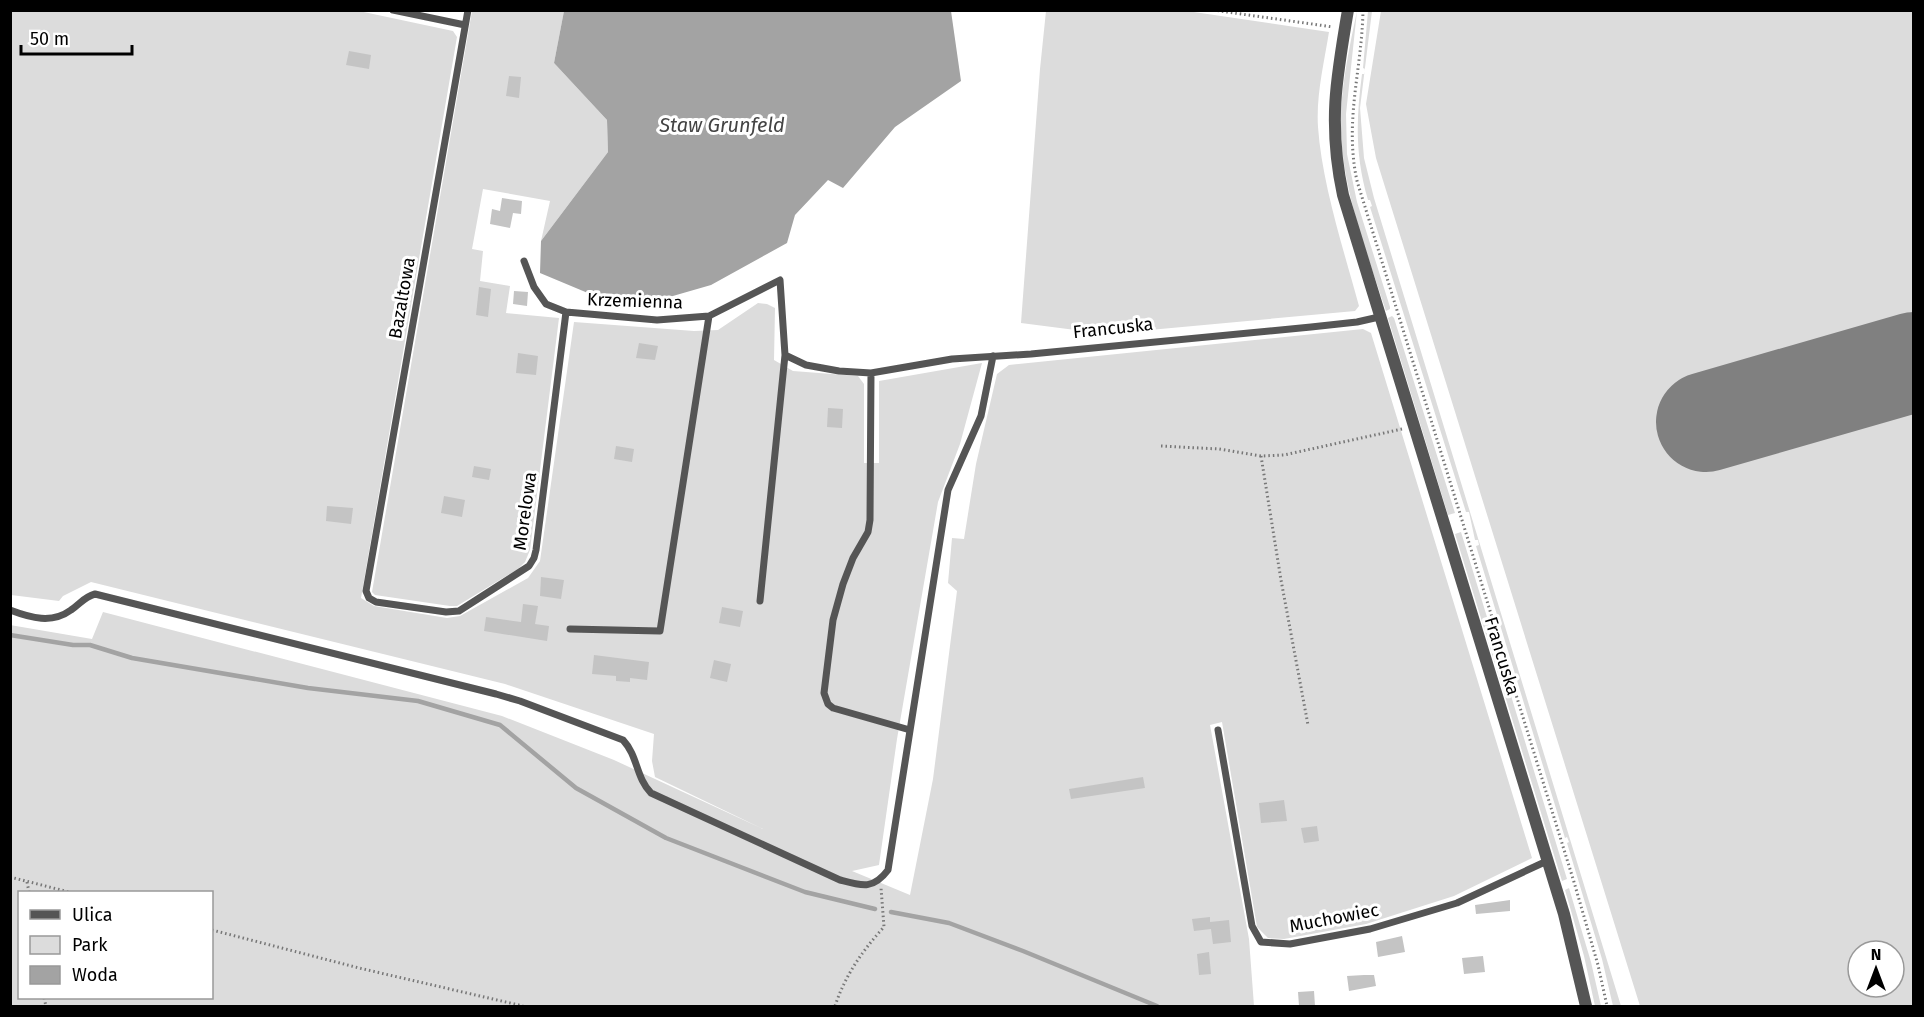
<svg xmlns="http://www.w3.org/2000/svg" width="1924" height="1017" font-family="'Fira Sans',sans-serif">
<rect width="100%" height="100%" fill="#fff"/>
<!-- green -->
<path fill="#dcdcdc" fill-rule="evenodd" d="M1124,10L1187,11L1329,32C1324,63 1316,96 1318,127C1322,184 1344,251 1359,306L1355,311L1117,333L1091,332L1021,323L1040,69L1046,11Z
M11,11H359L453,31L457,37L361,598L374,606L447,618L460,616L528,578L540,561L574,322L694,331L718,330L758,303L767,304L775,308L774,360L793,371L858,376L864,384V463H879V381L982,363L960,444L938,502L897,739L879,865L852,871L910,895L933,779L957,591L948,583L952,538L964,539L976,464L997,374L1009,365L1363,329L1371,333L1532,858L1454,896L1366,924L1284,939L1268,938L1257,927L1222,722L1210,725L1249,939L1254,1006H11L10,625L92,639L103,612L502,716L614,760L763,829L655,777L652,761L654,734L505,684L91,582L63,596L59,601L11,595ZM20,892H212V998H20Z
M472,11H564L554,63L607,120L608,152L541,241L550,201L483,189L472,249L483,251L480,281L510,286L506,313L559,318L530,550L525,562L518,569L457,606H450L375,595L372,592Z
M1357,11L1346,114L1347,154L1357,202L1390,307V309L1386,311C1365,247 1338,179 1341,111C1343,77 1350,44 1357,11Z
M1368,11H1372L1360,108L1364,158L1374,198L1621,1006H1613L1602,959L1567,843L1569,842L1567,837L1565,838L1476,546L1479,545L1478,540H1475L1469,512H1466L1370,207L1372,206L1370,200H1368C1355,155 1356,120 1362,74H1364L1365,69L1363,68Z
M1381,11H1913V1006H1640L1376,158L1366,104ZM1858,951H1894V987H1858Z
M1392,316L1394,318L1455,513L1448,515L1388,318Z
M1461,532L1567,879L1562,881L1455,534Z
M1569,888L1591,962L1601,1006H1595L1584,956L1565,890Z"/>
<!-- water -->
<path fill="#a3a3a3" d="M564,11H951L961,81L895,127L843,188L828,180L795,215L787,243L711,285L659,300L595,296L540,273L541,241L608,152L607,120L554,63Z"/>
<g fill="none" stroke-linecap="round" stroke-linejoin="round">
<!-- stream -->
<path stroke="#a3a3a3" stroke-width="4.5" d="M10,635L73,645H90L132,658L308,688L418,701L500,725L576,788L666,838L805,892L875,909
M891,912L949,923L1023,951L1157,1006"/>
<!-- runway -->
<path stroke="#808080" stroke-width="100" d="M1706,422L1914,362"/>
</g>
<!-- building -->
<path fill="#c4c4c4" d="M349,51L371,55L369,69L346,65Z
M509,76L521,77L519,98L506,96Z
M502,198L522,201L521,214L513,213L510,228L490,224L492,209L500,211Z
M479,287L491,289L488,317L476,315Z
M514,291L528,292L527,306L513,304Z
M639,343L658,346L655,360L636,358Z
M518,353L538,356L536,375L516,373Z
M828,408L843,409L842,428L827,427Z
M616,446L634,449L632,462L614,459Z
M474,466L491,469L489,480L472,477Z
M444,496L465,500L462,517L441,513Z
M327,506L353,508L351,524L326,521Z
M541,577L564,580L561,599L540,596Z
M523,604L538,606L535,624L549,626L547,641L484,631L486,617L521,622Z
M722,607L743,611L740,627L719,623Z
M594,655L649,662L647,680L630,678V682L616,681V676L592,674Z
M714,660L731,664L727,682L710,678Z
M1143,777L1145,788L1071,799L1069,789Z
M1284,800L1287,821L1261,823L1259,803Z
M1317,826L1319,841L1304,843L1301,828Z
M1510,900V911L1476,914L1475,905Z
M1210,917V922L1229,920L1231,942L1213,944L1211,929L1194,931L1192,919Z
M1402,936L1405,952L1378,957L1376,942Z
M1209,952L1211,974L1199,975L1197,954Z
M1483,956L1485,972L1464,974L1462,958Z
M1364,975H1374L1376,986L1349,991L1347,976Z
M1314,991L1315,1006H1299L1298,992Z"/>
<g fill="none" stroke-linecap="round" stroke-linejoin="round">
<!-- path -->
<path stroke="#777" stroke-width="3" stroke-dasharray="1.5 3" stroke-linecap="butt" d="M1213,10L1333,27
M1363,10C1362,70 1344,120 1357,181L1574,882L1598,965L1607,1006
M1161,446L1219,449L1261,456L1284,455L1402,429
M1261,456L1281,580L1308,725
M10,877L69,892
M27,882L29,892
M212,930L359,968L523,1006
M44,998L46,1006
M835,1006C845,976 862,951 884,927L881,888"/>
<!-- service -->
<path stroke="#555" stroke-width="7" d="M393,10L465,25
M468,10L366,591L369,598L376,602L446,612L459,611L529,566L534,558L536,550L566,312
M524,261L534,287L546,304L566,312L657,320L709,316L780,280L785,355L806,365L839,371L871,373L952,359L1031,354L1311,327L1357,322L1379,317
M871,373L870,520L868,532L853,558L843,584L833,620L824,693L828,704L833,708L910,730
M760,601L785,355
M10,610C31,618 52,624 71,610C80,604 84,597 95,594L496,694L520,701L623,740C638,756 636,778 651,793L840,880C862,886 873,890 888,870L948,490L981,416L993,356
M570,629L660,631L709,316
M1218,730L1252,926L1261,942L1290,944L1370,929L1457,903L1547,861"/>
<!-- minor -->
<path stroke="#555" stroke-width="12" d="M1348,10C1336,79 1328,125 1343,195L1564,914L1586,1006"/>
</g>
<g text-anchor="middle" dominant-baseline="central" stroke-width="6" stroke-linejoin="round" paint-order="stroke">
<!-- street labels -->
<g font-size="18" fill="#000" stroke="#fff">
<text transform="translate(402 298) rotate(-80)">Bazaltowa</text>
<text transform="translate(635 301) rotate(2)">Krzemienna</text>
<text transform="translate(1113 328) rotate(-6)">Francuska</text>
<text transform="translate(525 511) rotate(-82)">Morelowa</text>
<text transform="translate(1502 656) rotate(73)">Francuska</text>
<text transform="translate(1334 918) rotate(-11)">Muchowiec</text>
</g>
<!-- water labels -->
<g font-size="20" font-style="italic" fill="#444" stroke="#fff">
<text x="722" y="125">Staw Grunfeld</text>
</g>
</g>
<!-- border -->
<rect width="1924" height="1017" fill="none" stroke="#000000" stroke-width="24"/>
<!-- legend -->
<rect x="18" y="891" width="195" height="108" fill="#ffffff" stroke="#999999" stroke-width="1.5"/>
<rect x="30" y="910" width="30" height="9" fill="#555555" stroke="#999999" stroke-width="1.5"/>
<text x="72" y="921" font-size="18" fill="#000000">Ulica</text>
<rect x="30" y="936" width="30" height="18" fill="#dcdcdc" stroke="#999999" stroke-width="1.5"/>
<text x="72" y="951" font-size="18" fill="#000000">Park</text>
<rect x="30" y="966" width="30" height="18" fill="#a3a3a3" stroke="#999999" stroke-width="1.5"/>
<text x="72" y="981" font-size="18" fill="#000000">Woda</text>
<!-- north arrow -->
<g transform="translate(1876 969)"><circle r="28" fill="#ffffff" stroke="#999999" stroke-width="1.5"/>
<path d="M0-4.5L10 22L0 15L-10 22Z" fill="#000000"/>
<text y="-9" font-size="16" font-weight="bold" text-anchor="middle" fill="#000000">N</text>
</g>
<!-- scale -->
<path d="M21 45v9h111v-9" fill="none" stroke="#000000" stroke-width="3"/>
<text x="30" y="45" font-size="18" fill="#000000" stroke="#ffffff" stroke-width="4.5" paint-order="stroke">50 m</text>
</svg>
